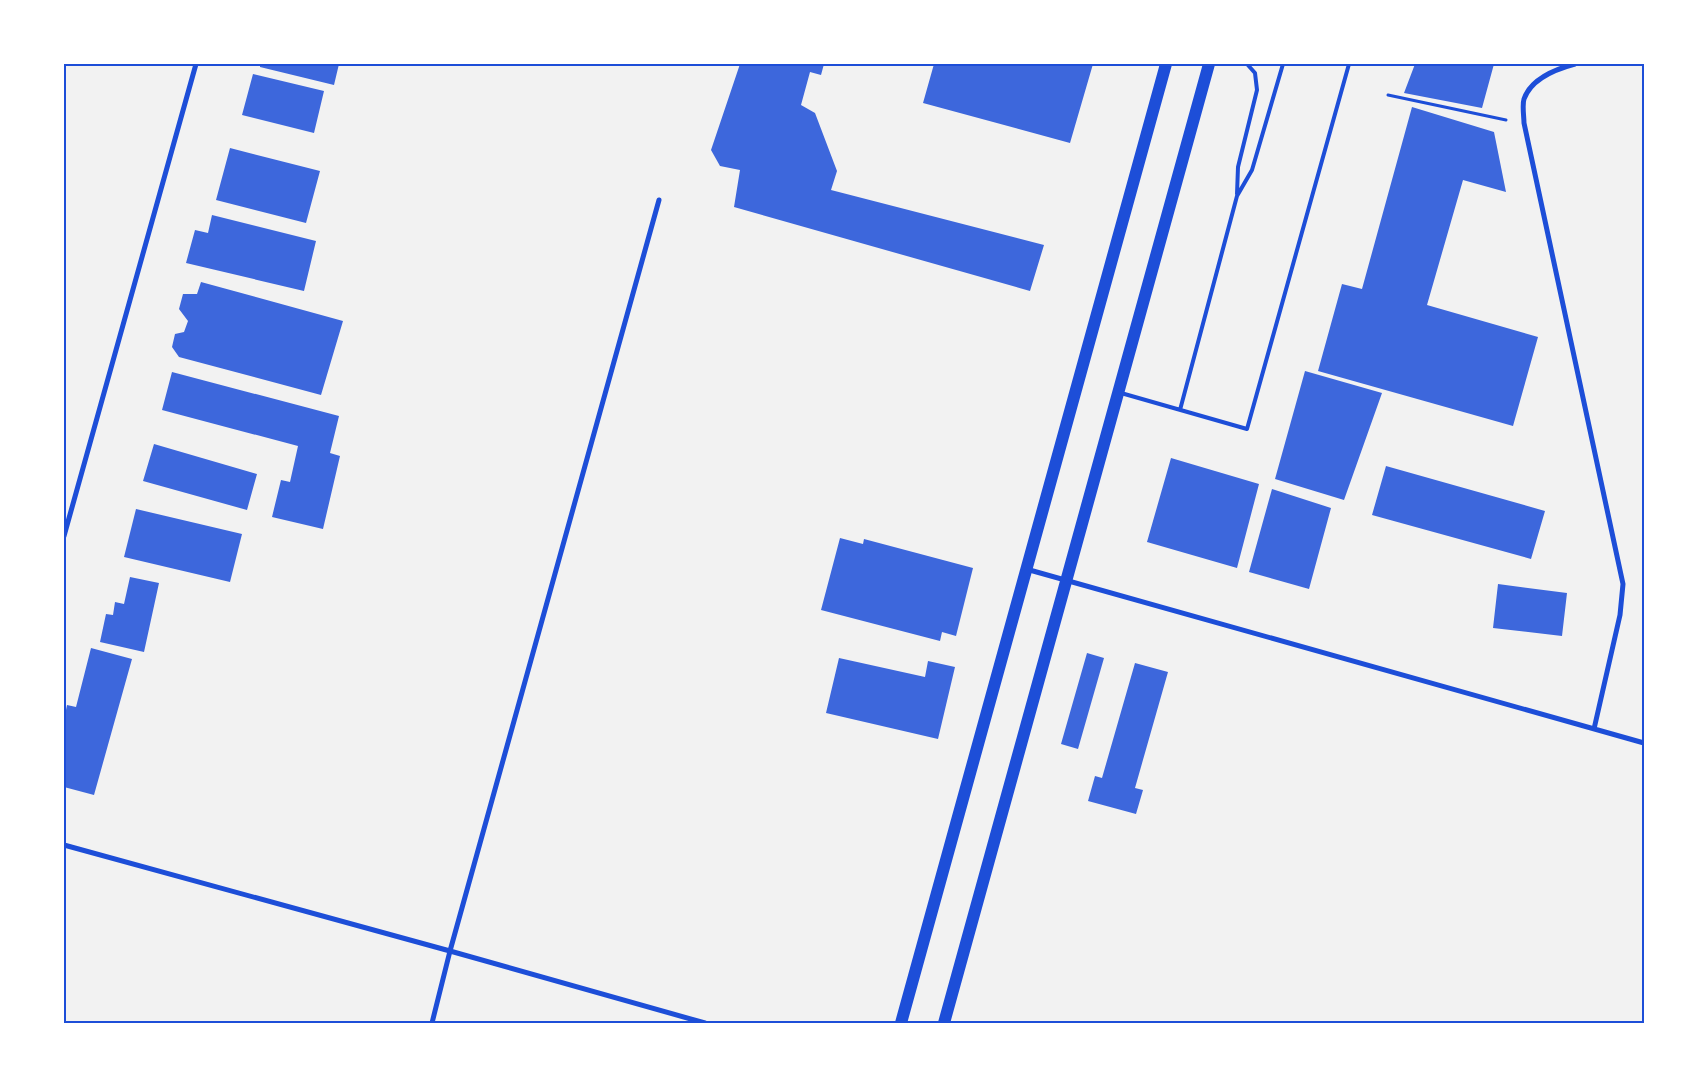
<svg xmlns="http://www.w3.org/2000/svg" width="1708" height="1087" font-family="'Archivo Narrow',sans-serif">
<rect width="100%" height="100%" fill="#f2f2f2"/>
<!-- building -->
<path fill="#3d67dc" d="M260,64H339L334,85L260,67Z
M740,64H824L821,75L810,72L801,105L815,113L837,171L831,190L1044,245L1030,291L734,207L740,170L720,166L711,150Z
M934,64H1093L1070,143L923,103Z
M1415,64H1494L1482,108L1404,93Z
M253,74L324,91L314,133L242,115Z
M1412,107L1494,132L1506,192L1463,180L1427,305L1538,337L1513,426L1318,371L1342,284L1362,289Z
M230,148L320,171L306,223L216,200Z
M212,215L316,241L304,291L186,263L195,230L208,233Z
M201,282L343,321L321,395L179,357L172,347L175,334L184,332L188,321L179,309L183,294H197Z
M1305,371L1382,393L1344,500L1275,479Z
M172,372L339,416L330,453L340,456L323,529L272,517L281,480L290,482L298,446L162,410Z
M154,444L257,474L247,510L143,481Z
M1171,458L1259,484L1237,568L1147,542Z
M1386,466L1545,511L1531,559L1372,515Z
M1272,489L1331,508L1309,589L1249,572Z
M136,509L242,534L230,582L124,557Z
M840,538L863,544L864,539L973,568L956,636L942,632L940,641L821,610Z
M130,577L159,583L144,652L100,642L106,614L113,615L115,602L124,604Z
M1498,584L1567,593L1562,636L1493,628Z
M91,648L132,659L94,795L64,787V720L67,705L76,707Z
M1087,653L1104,658L1078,749L1061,744Z
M839,658L925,677L928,661L955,667L938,739L826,713Z
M1135,663L1168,672L1135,788L1143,790L1136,814L1088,801L1095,776L1102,778Z"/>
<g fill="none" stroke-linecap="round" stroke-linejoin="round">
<!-- path -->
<path stroke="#1d4ed8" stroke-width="3" d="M1388,95L1506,120"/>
<!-- service -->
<path stroke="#1d4ed8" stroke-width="4" d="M1237,194L1238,167L1257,90L1255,73L1247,64
M1121,393L1247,429L1349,64
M1180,410L1237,196L1252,170L1283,64"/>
<!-- minor -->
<path stroke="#1d4ed8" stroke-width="5" d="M1575,64C1556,69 1531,79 1524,99C1522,105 1524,117 1524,123L1623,584L1620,615L1594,729
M64,536L196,64
M1026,569L1644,743
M64,845L450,951L705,1023
M432,1023L450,951L659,200"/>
<!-- primary -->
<path stroke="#1d4ed8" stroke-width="12" d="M901,1023L1166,64
M944,1023L1209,64"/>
</g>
<!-- border -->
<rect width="1708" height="1087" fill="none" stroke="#ffffff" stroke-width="130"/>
<rect x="65" y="65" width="1578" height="957" fill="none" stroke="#1d4ed8" stroke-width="2"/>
</svg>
